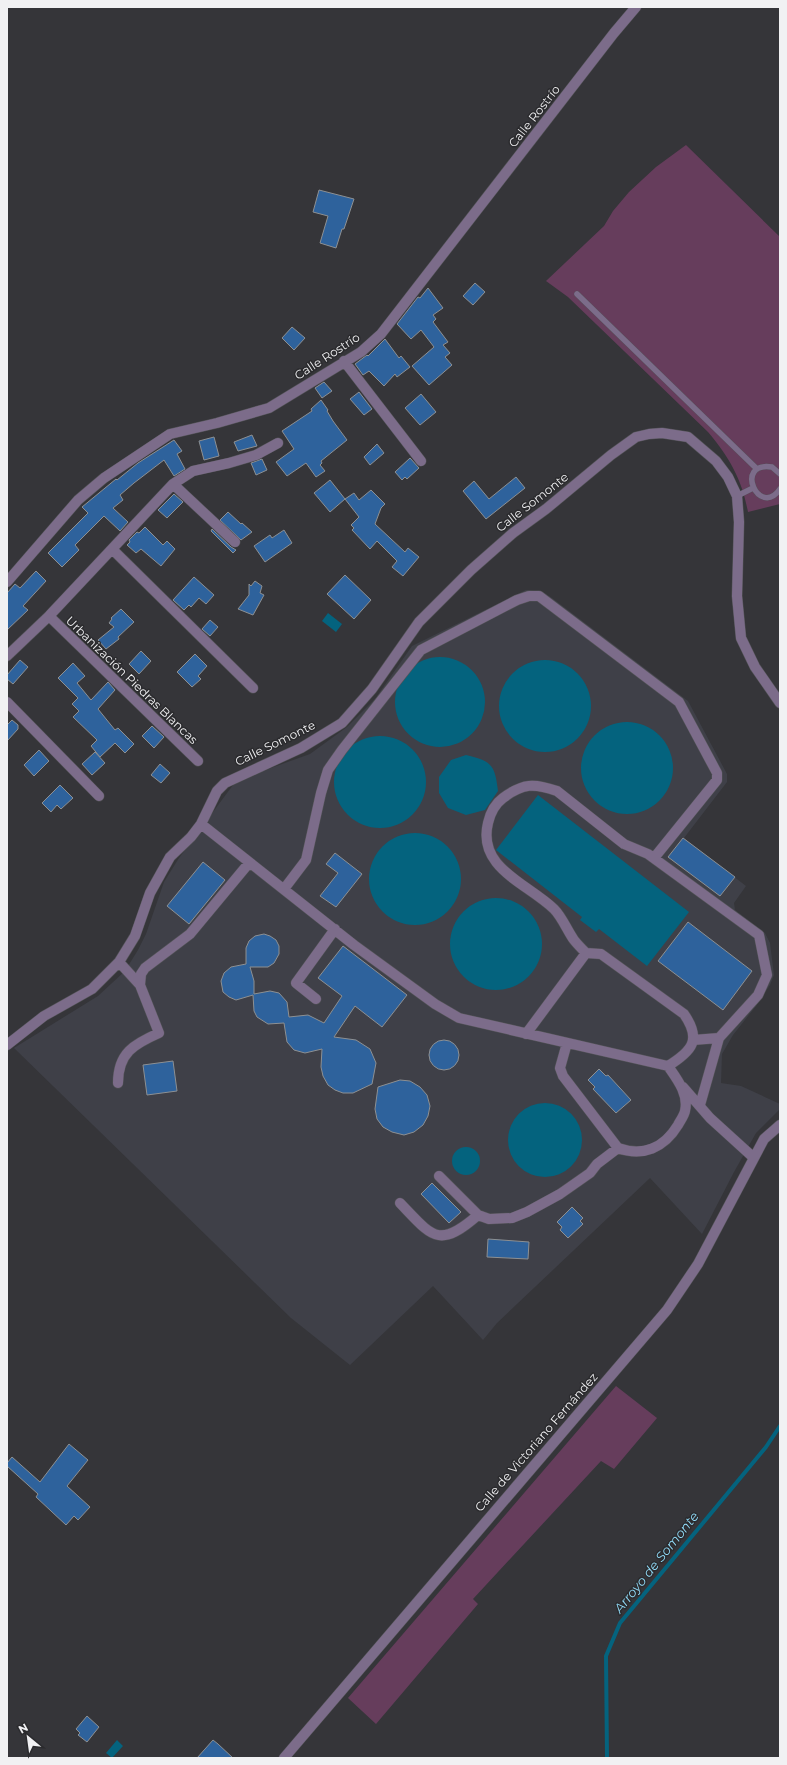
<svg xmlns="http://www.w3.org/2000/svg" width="787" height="1765" font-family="Montserrat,sans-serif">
<rect width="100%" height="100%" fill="#353539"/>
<!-- built -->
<path fill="#3f4048" d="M526,590L543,592L552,598L688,701L727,774V782L684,838L746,886L734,903L735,910L765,933L770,943L774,975L770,985L756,1006L733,1035L722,1054L721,1083L741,1086L780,1104V1109L756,1133L734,1172L702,1234L650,1178L497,1323L483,1340L433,1286L350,1365L291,1318L14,1048L98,996L125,971L138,950L146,934L164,882L179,858L233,785L257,773L310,754L347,727L375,699L412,646Z"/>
<!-- green -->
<path fill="#663d5c" d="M686,145L780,237V504L748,512C742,479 729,457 708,432L568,297L546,281L604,226L613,211L629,192L656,167Z
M616,1386L657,1418L614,1469L601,1461L473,1599L478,1604L376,1724L348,1698Z"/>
<!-- water -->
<path fill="#04637e" d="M328,613L342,624L336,632L322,621Z
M395 702a45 45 0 1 1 90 0a45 45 0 1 1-90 0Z
M499 706a46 46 0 1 1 92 0a46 46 0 1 1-92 0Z
M581 768a46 46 0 1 1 92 0a46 46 0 1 1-92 0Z
M334 782a46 46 0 1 1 92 0a46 46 0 1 1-92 0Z
M466,755C491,761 495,764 498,791L485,810L466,815L448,808L439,793V777L451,760Z
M538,795L689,912L647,966L599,929L596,932L580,920L582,917L496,850Z
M369 879a46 46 0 1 1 92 0a46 46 0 1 1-92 0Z
M450 944a46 46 0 1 1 92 0a46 46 0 1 1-92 0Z
M508 1140a37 37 0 1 1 74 0a37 37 0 1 1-74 0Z
M452 1161a14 14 0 1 1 28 0a14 14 0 1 1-28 0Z
M117,1740L123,1746L112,1758L106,1753Z"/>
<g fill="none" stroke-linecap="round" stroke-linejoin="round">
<!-- stream -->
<path stroke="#04637e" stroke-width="4" d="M607,1758L606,1656L620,1623L766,1447L780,1426"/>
</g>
<!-- building -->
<path fill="#2e629c" stroke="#8d9093" d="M319,190L354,199L344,229H342L336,248L320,243L328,216L313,212Z
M475,283L485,292L473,305L463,296Z
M428,288L443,308L433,315L436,319L433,322L448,342L443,345L450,353L445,357L452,365L429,385L412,366L434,347L421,330L411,339L397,324L418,297L420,298Z
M292,327L305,338L294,350L282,338Z
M385,339L399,358L401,356L410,367L397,377L395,374L384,386L369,371L363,375L355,364L367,355L368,356Z
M324,382L332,391L322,398L315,388Z
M359,392L372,409L364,415L350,399Z
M421,394L436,412L420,425L405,408Z
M321,400L328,410L327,411L333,421L347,440L321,461L322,463L320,465L325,471L316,477L306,463L287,476L276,462L294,449L282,431L312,411L311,409Z
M252,435L257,446L238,451L234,442Z
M214,437L219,456L204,460L199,441Z
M174,440L182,451L177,454L185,469L174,476L164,460L134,483L120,495L123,500L113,508L128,522L120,531L104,516L75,545L79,550L62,567L48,553L88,513L82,507L116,479L117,480L138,463Z
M377,444L384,453L370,465L364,457Z
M410,458L419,468L407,479L405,477L402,480L395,472Z
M262,459L267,470L256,475L251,463Z
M516,477L525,488L486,519L463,491L474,481L489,499Z
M330,480L345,499L330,512L314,493Z
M371,490L385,504L381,508L375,524L405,552L408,548L419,557L403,576L392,567L397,561L377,541L370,549L352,530L354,528L351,525L359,517L345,499L354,493L359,500Z
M174,494L183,502L167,518L158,510Z
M228,512L241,524L242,523L252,532L241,540L220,520Z
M145,527L163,545L167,541L175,549L161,566L141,549L136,553L127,545L130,542L129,540L137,532L139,533Z
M212,529L231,547L236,550L233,553L211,531Z
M284,530L292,543L265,562L254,546L270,535L272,538Z
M36,571L46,581L23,606L28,610L7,630V593L15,584L20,588Z
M345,575L371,600L354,619L327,594Z
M194,577L214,595L206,604L199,598L191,607L189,605L184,610L173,600Z
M255,581L262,586L260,593L264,595L253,615L238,609L249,595V584L251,586Z
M121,609L134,622L118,637L119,639L106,649L98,640L114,627L109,623L112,619L111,618Z
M210,620L218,627L210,636L202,629Z
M141,651L151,661L139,674L129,664Z
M195,654L207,666L198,676L201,679L192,687L177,672Z
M20,660L28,667L13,684L7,679V675Z
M73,663L85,676L77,683L91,700L108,682L115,690L98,709L115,730L118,728L134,744L125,753L115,743L100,757L91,746L97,740L73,717L79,711L72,704L78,698L58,678Z
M12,720L18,725V729L7,741V725Z
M152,726L164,737L154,748L142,736Z
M39,750L49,761L34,776L24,765Z
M95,752L105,763L92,775L82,764Z
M160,764L170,773L161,783L151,775Z
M60,785L73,798L61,809L57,805L51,812L42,803Z
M683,838L735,877L720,896L668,857Z
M335,853L362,874L336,907L320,896L338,873L326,864Z
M203,862L225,880L189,924L167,906Z
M688,922L752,971L723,1010L658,961Z
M264,934L270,936L276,940L279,946V954L274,963L268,967H250L254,981V994L270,991L279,993L287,1002L289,1017L308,1015L324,1023L342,996L318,978L343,946L407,995L382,1027L355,1006L334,1037L356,1040L370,1049L376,1063L372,1084L353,1093H343L335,1090L328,1085L323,1076L321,1067L322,1049L305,1053L294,1050L287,1042L284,1023L268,1024L257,1017L254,1011L253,995L236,1000L229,997L223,992L221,981L224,973L231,967L246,964V948L249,941L255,936Z
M429 1055a15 15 0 1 1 30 0a15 15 0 1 1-30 0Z
M173,1061L177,1091L147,1095L143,1065Z
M599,1069L606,1076L608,1075L631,1100L616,1113L593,1089L595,1087L588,1080Z
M400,1080L410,1081L420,1087L427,1095L430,1106L428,1116L423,1125L414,1132L404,1135L392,1132L383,1127L377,1119L375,1109L378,1087Z
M432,1183L461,1212L449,1223L421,1194Z
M572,1207L583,1218L580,1221L583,1224L568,1238L560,1230L562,1227L557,1222Z
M488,1239L529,1242L528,1259L487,1257Z
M69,1444L88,1460L67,1486L90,1507L78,1520L74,1516L66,1525L36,1497L38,1494L7,1466V1463L12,1457L40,1482Z
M87,1716L99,1727L87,1742L78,1735L80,1733L76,1729Z
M213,1740L218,1744L233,1758H197Z"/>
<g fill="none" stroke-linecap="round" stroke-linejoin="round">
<!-- service casing -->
<g stroke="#535357" stroke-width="6">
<path id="service" d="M577,294L757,469
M780,474L772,467C733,461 759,519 780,489
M737,496L753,488"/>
</g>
<!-- minor casing -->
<g stroke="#535357" stroke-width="11">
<path id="minor" d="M344,361L421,461
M173,484L235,542
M112,549L253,688
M7,582L78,500L104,478L170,434L217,423L269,408L361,352L381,334L614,33L636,7
M49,616L198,761
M7,656L49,616L173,484L193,471L229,463L256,455L278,443
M7,702L99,796
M201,824L354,945L435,1004L459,1018L668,1066C692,1051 702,1040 684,1014L601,954L586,953C582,949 578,945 574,940C567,930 562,917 554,909C527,883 477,868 488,823C490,814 495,804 503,798C523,783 534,783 557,791L624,844L648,854L759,935L767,975L758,995L719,1038L693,1040
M284,889L306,860L321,793L328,770L342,750L402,674L421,650L517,600L529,596H539L679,702L717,773V780L654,858
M119,962L140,985
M316,999L296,983L335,929
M526,1034L586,953
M567,1043L560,1068L563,1076L618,1148C643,1157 664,1148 678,1125C680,1121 684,1116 685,1111C689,1094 677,1079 668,1066
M7,1045L44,1016L92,989L119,962L135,936L150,893L170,857L191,837L201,824L217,791L225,783L301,748L342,723L372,689L419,622L471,570L513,533L546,509L611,455L636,437L649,434L662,433L688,437L716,461L728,477L737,496L739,522L737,596L741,638L755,667L780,703
M118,1083C118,1053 134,1044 159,1033L140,985L141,974L145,968L190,934L249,863
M683,1087L710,1118L754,1158
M700,1105L719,1038
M439,1176L478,1215L489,1219L512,1218L527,1212L560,1194L590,1173L597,1164L618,1148
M400,1203C432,1236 438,1250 478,1215
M284,1758L667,1310L698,1264L764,1139L780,1125"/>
</g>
<!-- service -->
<use href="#service" stroke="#7c6c8a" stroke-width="5.5"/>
<!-- minor -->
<use href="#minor" stroke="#7c6c8a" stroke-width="10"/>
</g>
<g text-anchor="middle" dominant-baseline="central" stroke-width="3" stroke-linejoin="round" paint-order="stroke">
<!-- street labels -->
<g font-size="12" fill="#f1f1f3" stroke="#2b2b2e">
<text transform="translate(534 116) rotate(-52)">Calle Rostrío</text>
<text transform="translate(327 356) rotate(-33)">Calle Rostrío</text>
<text transform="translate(532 502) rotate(-38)">Calle Somonte</text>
<text transform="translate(132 680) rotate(44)">Urbanización Piedras Blancas</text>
<text transform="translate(275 743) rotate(-26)">Calle Somonte</text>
<text transform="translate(536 1442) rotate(-49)">Calle de Victoriano Fernández</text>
</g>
<!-- water labels -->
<g font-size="13" font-style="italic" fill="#92dcf9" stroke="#2b2b2e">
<text transform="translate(656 1562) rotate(-51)">Arroyo de Somonte</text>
</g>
</g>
<!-- border -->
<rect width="787" height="1765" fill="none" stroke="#f1f1f3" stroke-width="16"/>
<!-- north arrow -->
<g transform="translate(28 1737) rotate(331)" stroke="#2b2b2e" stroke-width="3" paint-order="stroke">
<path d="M0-3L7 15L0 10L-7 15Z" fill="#f1f1f3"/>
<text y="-6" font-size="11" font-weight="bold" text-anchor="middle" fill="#f1f1f3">N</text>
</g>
</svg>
